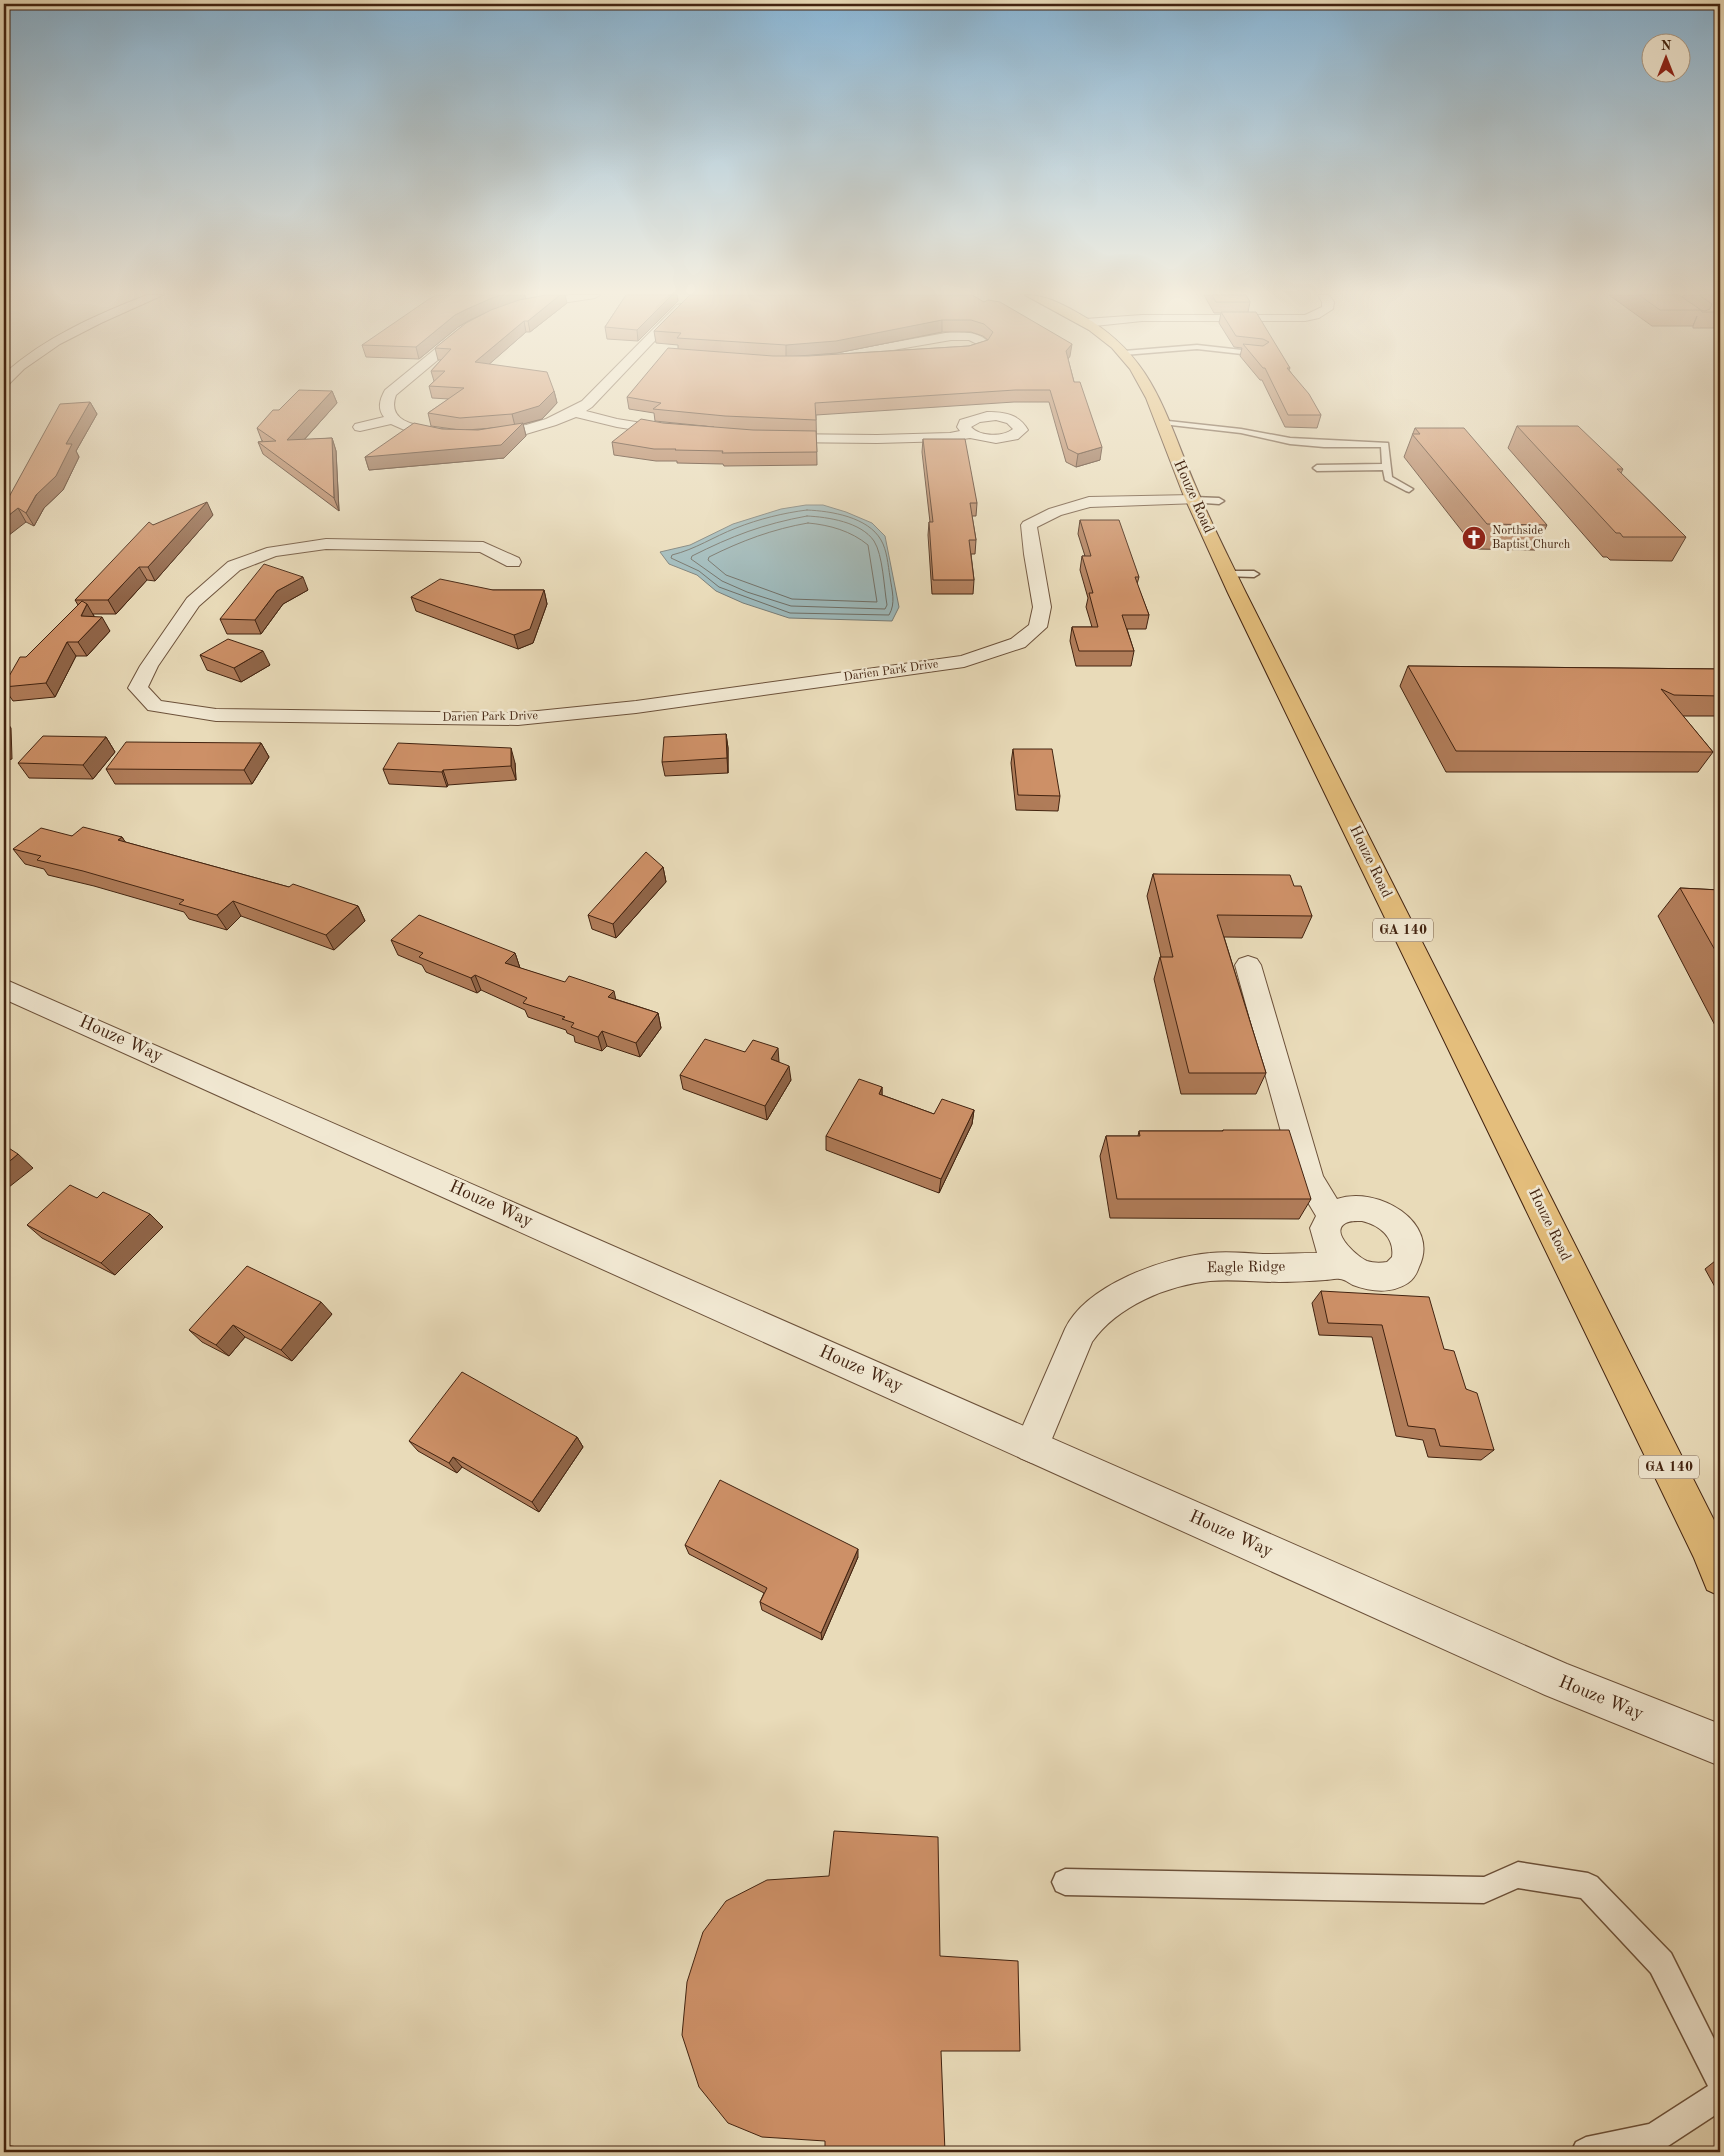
<svg xmlns="http://www.w3.org/2000/svg" width="1724" height="2156" font-family="'Old Standard TT',serif">
<rect width="100%" height="100%" fill="#e9dbb9"/>
<filter id="stains"><feTurbulence type="fractalNoise" baseFrequency=".004" numOctaves="4"/><feColorMatrix values="0 0 0 0 .2 0 0 0 0 .09 0 0 0 0 .02 0 0 0 .5 -.17"/></filter>
<radialGradient id="worn" r=".72"><stop offset=".6" stop-color="#630" stop-opacity="0"/><stop offset="1" stop-color="#630" stop-opacity=".3"/></radialGradient>
<!-- water -->
<path fill="#9cb8ba" stroke="#787c76" d="M806,505H823L846,512L872,523L885,536L899,607L892,621L789,618L743,603L716,591L697,575L669,564L660,552L690,545L733,524L781,509Z"/>
<g fill="none" stroke-linecap="round" stroke-linejoin="round">
<!-- shore -->
<path stroke="#6f6e65" stroke-width="1" d="M807,510C831,511 868,517 881,540C887,550 888,565 890,577C892,591 896,603 889,615L790,613L719,587L699,571L671,558L672,555C696,549 713,537 736,528C759,519 783,513 807,510Z
M807,516C828,517 861,522 874,541C883,555 884,588 887,605L885,609L791,606L747,592L722,581L691,559L692,556C732,536 763,524 807,516Z
M808,523C830,525 851,531 868,545L877,602L792,599L726,575L708,560L709,557C741,541 773,529 808,523Z"/>
<!-- service casing -->
<g stroke="#6c513a" stroke-width="3">
<path id="service" d="M1197,345L1260,352L1264,354L1260,356L1197,349L1124,355L1120,353L1124,351Z
M1159,420L1241,429L1290,438L1388,443L1392,477L1413,489L1409,492L1406,491L1385,480L1383,470L1317,471L1313,468L1317,465L1382,464L1381,447H1324L1290,444L1241,433L1162,424L1158,422Z
M1193,497L1219,498L1224,501L1219,504L1190,502L1188,500Z
M1228,571H1254L1259,574L1254,577L1224,576V572Z
M1518,1862L1588,1873L1597,1877L1671,1953L1720,2051V2112L1665,2148L1656,2152H1571L1576,2142L1586,2137L1649,2124L1708,2086L1651,1973L1581,1898L1518,1888L1484,1903L1065,1895L1056,1891L1052,1882L1056,1873L1065,1869L1484,1877Z"/>
</g>
<!-- minor casing -->
<g stroke="#6c513a" stroke-width="2">
<path id="minor" d="M147,295H163L101,323L60,344L24,369L9,384L4,385V374C45,337 96,315 147,295Z
M570,295H600L595,298L529,308L523,305L529,302Z
M1318,295H1329L1334,302L1333,309L1319,318L1305,321H1142L1085,327L1079,323L1085,319L1142,315H1305L1322,307V302Z
M681,304L685,305L687,307L685,309L592,407L586,411L617,419L673,428L675,431L673,434L668,435L617,427L576,417L556,425L526,434L486,439L479,435L486,431L526,425L546,419L582,401L677,305Z
M466,326L470,327L472,330L470,333L396,395C384,428 430,426 451,431L453,434L451,437L446,438L426,435L409,432L391,424L360,431L355,430L353,427L355,424L384,417C377,408 380,399 385,390L462,327Z
M951,332C965,332 981,332 990,344L986,350L968,356L808,366L802,362L808,358ZM951,340H969L977,344L966,348L870,354Z
M987,412C1004,412 1019,414 1028,430L1018,439L996,443L970,438L950,441L877,443L778,442L771,438L778,434L877,435L950,433L960,431L957,427L960,420ZM996,420L1007,423L1013,429C1003,437 980,437 971,427L980,422Z
M1193,495L1198,497L1201,500L1198,503L1090,507L1061,515L1037,527L1051,607L1047,627L1025,647L964,667L636,713L518,725L216,721L148,710L128,688L140,666L187,598L228,562L267,548L326,539L483,542L519,558L521,562L519,566H507L480,552L326,549L276,556L240,570L199,606L158,666L148,687L161,701L216,709L518,713L636,701L961,656L1011,639L1029,625L1033,607L1024,554L1021,525L1023,522L1049,509L1089,497Z
M1248,956L1257,959L1261,965L1323,1176L1337,1199C1377,1185 1441,1222 1419,1267C1417,1273 1414,1279 1408,1283C1391,1294 1372,1292 1353,1285C1349,1283 1344,1279 1340,1279C1335,1278 1329,1280 1325,1280C1309,1281 1294,1282 1279,1282C1256,1282 1233,1279 1210,1281C1168,1285 1117,1306 1092,1342L1044,1458L1032,1463L1020,1458L1014,1446L1065,1329C1086,1285 1164,1257 1210,1253C1227,1251 1245,1253 1263,1254C1281,1254 1299,1253 1317,1253L1310,1228L1316,1216L1294,1179L1235,965L1239,959ZM1362,1221C1379,1225 1395,1237 1392,1257L1387,1262C1381,1263 1373,1263 1367,1261C1359,1258 1332,1235 1343,1225C1348,1220 1356,1221 1362,1221Z"/>
</g>
<!-- tertiary casing -->
<g stroke="#6c513a" stroke-width="2">
<path id="tertiary" d="M4,979L1567,1664L1720,1724V1766L1545,1695L4,999Z"/>
</g>
<!-- primary casing -->
<g stroke="#422310" stroke-width="2">
<path id="primary" d="M1025,295C1045,295 1060,303 1078,313C1154,355 1164,412 1196,487C1211,523 1229,558 1246,593L1720,1532V1596L1707,1590L1694,1558L1228,593L1183,494L1146,398L1130,369L1112,348L1089,330Z"/>
</g>
<!-- service -->
<use href="#service" fill="#f1e8d2" fill-rule="evenodd"/>
<!-- minor -->
<use href="#minor" fill="#f1e8d2" fill-rule="evenodd"/>
<!-- tertiary -->
<use href="#tertiary" fill="#f1e8d2" fill-rule="evenodd"/>
<!-- primary -->
<use href="#primary" fill="#e4be7c" fill-rule="evenodd"/>
</g>
<!-- wall -->
<path fill="#b07c59" stroke="#422310" fill-rule="evenodd" d="M626,295H677L678,301L638,341L607,339L605,327Z
M972,295L1070,356L1068,359L1074,382L1100,460L1076,467L1066,462L1049,402H1014L816,415L817,465L724,466L723,464L677,463V461H656L614,455L612,442L663,423L714,427L655,421L654,413L629,409L627,397L678,349V345L656,343L654,331ZM942,332H971L983,336L988,340L969,346L808,356H795L837,353Z
M1204,295H1246L1250,302L1248,312L1290,368L1289,370L1321,415L1317,428L1285,427L1262,380H1260L1240,356L1242,348L1234,347L1219,323L1221,313H1214Z
M1609,295H1679L1682,298L1683,295H1720V328H1693V326L1697,316L1693,326H1652Z
M526,299L567,303L530,332H526L489,364L554,391L557,403L542,419L523,424L526,436L504,458L369,470L365,457L442,429L460,430L431,426L428,413L449,399L432,398L429,386L434,381L431,371L441,360H438L435,348L482,314L470,320L458,327L419,359L366,357L362,345ZM493,428L478,430H466Z
M332,391L337,403L304,440L332,438L336,451L339,511L263,454L258,442L263,441H262L257,428L279,410Z
M90,402L97,414L76,451L79,457L63,490L44,508L34,526L26,522L4,506Z
M1517,426L1623,469L1621,473L1686,537L1672,561L1610,560L1607,557H1603L1508,448Z
M1415,428L1547,525L1535,550L1476,549L1404,457Z
M923,439L977,503L976,516H972L976,540L975,554H971L974,580L973,594H932L928,535L929,522H930L922,452Z
M213,515L155,581L147,580L116,614H93L94,616L110,631L87,656H76L55,697L13,701L4,688V685L26,657L78,605L75,600L153,525Z
M1080,520L1139,577L1137,584L1149,615L1146,629H1127L1134,651L1131,666H1076L1070,641L1072,627H1092L1086,607L1088,598L1080,570L1082,556H1085L1078,534Z
M308,590L283,604L261,634H227L220,619Z
M493,590H544L547,604L533,643L518,649L416,611L411,597Z
M200,655L270,665L241,682L207,670Z
M1408,666L1720,669V716H1683L1713,752L1698,772H1446L1400,686Z
M726,734L728,748V773L665,776L662,762Z
M106,737L115,752L93,779L29,778L18,763Z
M261,743L269,757L252,784H115L106,769Z
M1013,749L1060,796L1058,811L1016,810L1011,763Z
M515,763L516,780L448,785L447,787L389,784L383,769Z
M72,836L122,837L125,842L358,906L365,921L334,950L241,916L227,930L189,919L184,912L94,886L48,875L44,869L25,864L13,849Z
M663,867L666,882L616,938L592,929L588,915Z
M1153,874L1294,886L1312,916L1302,938L1224,937L1266,1073L1256,1094H1181L1154,979L1160,957H1161L1147,896Z
M1680,888L1720,890V1035L1658,916Z
M391,940L515,953L520,968L658,1013L661,1028L640,1057L607,1046L602,1051L575,1042L574,1036L567,1033L566,1030L528,1017L525,1010L481,990L477,993L426,972L422,965L398,955Z
M745,1052L779,1062L791,1080L767,1120L683,1089L680,1075Z
M882,1087V1095L934,1114L974,1110L972,1124L939,1193L826,1150V1136Z
M1223,1130L1311,1199L1299,1219L1110,1218L1100,1156L1106,1136H1138L1139,1131H1222Z
M97,1198L163,1227L115,1275L42,1238L27,1225Z
M1720,1257V1296L1705,1269Z
M1321,1291L1444,1349L1466,1389L1494,1450L1481,1460L1428,1457L1423,1440L1396,1436L1372,1337L1319,1335L1312,1303Z
M332,1314L292,1361L245,1337L229,1356L202,1342L189,1330Z
M577,1437L583,1447L539,1512L462,1467L457,1473L418,1451L409,1441Z
M685,1545L858,1557L822,1640L762,1610L760,1602L764,1593L689,1554Z
M4,2145L52,2152H4Z"/>
<!-- shaded-wall -->
<path fill="#906548" stroke="#422310" d="M501,295H525L526,300L494,309L470,320L458,327L419,359L416,347L455,315L467,309L492,298Z
M560,295H565L567,303L530,332L528,321Z
M672,295H677L678,301L638,341L637,330Z
M942,320V332L837,353L786,357V345Z
M524,321L526,332L478,374L475,362Z
M1072,344L1070,356L1065,363L1066,351Z
M332,391L337,403L292,453L287,440Z
M554,391L557,403L542,419L523,424L526,436L504,458L369,470L365,457L515,426L512,414Z
M90,402L97,414L76,451L79,457L63,490L44,508L34,526L26,513Z
M332,438L336,451L339,511L334,498Z
M1102,447L1100,460L1076,467L1078,454Z
M207,502L213,515L155,581L148,567Z
M18,508L26,522L4,539V519Z
M139,567L147,580L116,614L108,600Z
M303,577L308,590L283,604L261,634L255,620L277,591Z
M544,590L547,604L533,643L518,649L514,635Z
M87,604L95,618L81,616Z
M102,617L110,631L87,656L78,642Z
M67,642L76,656L55,697L46,683Z
M263,651L270,665L241,682L234,668Z
M4,718L11,728L12,759L4,761Z
M726,734L728,748V773L727,758Z
M106,737L115,752L93,779L83,765Z
M261,743L269,757L252,784L244,770Z
M511,748L515,763L516,780L511,766Z
M443,770L448,785L447,787L442,772Z
M122,837L132,852L118,840Z
M663,867L666,882L616,938L613,924Z
M233,901L241,916L227,930L217,915Z
M358,906L365,921L334,950L326,935Z
M515,953L520,968L505,963Z
M475,975L481,990L477,993L471,978Z
M614,991L617,1005L608,997Z
M658,1013L661,1028L640,1057L636,1043Z
M602,1031L607,1046L602,1051L598,1037Z
M778,1048L779,1062L771,1059Z
M789,1066L791,1080L767,1120L765,1106Z
M882,1087V1101L879,1094Z
M974,1110L972,1124L939,1193L941,1179Z
M18,1154L33,1168L4,1191V1166Z
M150,1214L163,1227L115,1275L101,1263Z
M321,1302L332,1314L292,1361L281,1350Z
M233,1325L245,1337L229,1356L216,1345Z
M577,1437L583,1447L539,1512L532,1502Z
M453,1457L462,1467L457,1473L449,1463Z
M858,1549V1557L822,1640L821,1633Z"/>
<!-- building -->
<path fill="#cd9067" stroke="#422310" d="M437,295H501L492,298L467,309L455,315L416,347L362,345L429,299Z
M546,295H560L528,321H524L475,362L547,372L554,391L539,406L512,414L460,418L428,413L464,388L429,386L445,371H431L451,349L435,348L466,323L491,310L519,300Z
M626,295H672L637,330L605,327Z
M690,295H972L984,302L988,300L1000,302L1072,344L1066,351L1074,382H1080L1102,447L1078,454L1068,449L1050,390H1015L815,403L816,420L725,416L653,409L661,403L627,397L668,348L773,356H808L969,346L988,340L993,332L984,324L971,320H942L836,341L786,345L677,338L681,333L654,331Z
M1212,295H1246L1250,302H1216Z
M1639,295H1679L1701,310H1660Z
M1699,295H1720V312H1702L1701,310L1705,311L1710,309L1712,304Z
M1221,312H1256L1290,368H1287L1309,394L1321,415H1288L1265,368H1263L1243,344L1263,346L1269,342L1263,339L1236,336Z
M299,390L332,391L287,440L332,438L334,498L258,442L276,441L257,428L273,410H279Z
M90,402L66,444H72L56,476L36,495L26,513L18,508L4,519V506L60,404Z
M641,419L663,423L753,430L816,431L817,452L722,453L723,451L675,450L676,449H654L612,442Z
M414,423L442,429L478,430L523,423L501,445L365,457Z
M1517,426H1578L1623,469H1617L1686,537H1623L1620,533H1616Z
M1415,428H1464L1547,525L1487,524L1412,434H1420Z
M923,439H965L977,503H970L976,540H969L974,580H933L929,522H933Z
M207,502L148,567H139L108,600H75L149,522L153,525Z
M1080,520H1119L1139,577H1135L1149,615H1122L1134,651H1079L1072,627H1098L1089,593H1093L1082,556H1091Z
M264,564L303,577L277,591L255,620L220,619Z
M440,579L493,590H544L530,629L514,635L411,597Z
M82,601L87,604L81,616L102,617L78,642H67L46,683L4,687V685L20,657H26Z
M228,639L263,651L234,668L200,655Z
M1408,666L1720,669V696L1674,695L1661,689L1713,752L1456,751Z
M726,734L727,758L662,762L664,737Z
M43,736L106,737L83,765L18,763Z
M126,742L261,743L244,770L106,769Z
M398,743L511,748V766L443,770L442,772L383,769Z
M1013,749H1052L1060,796L1018,795Z
M83,827L122,837L118,840L289,887L293,884L358,906L326,935L233,901L217,915L179,904L184,900L83,871L37,860L41,856L13,849L41,828L72,836Z
M646,852L663,867L613,924L588,915Z
M1153,874L1290,875L1294,886H1301L1312,916L1217,915L1266,1073H1189L1160,957H1173Z
M1680,888L1720,890V959Z
M419,915L515,953L505,963L565,982L569,976L614,991L608,997L658,1013L636,1043L602,1031L598,1037L571,1027L574,1023L562,1019L565,1017L523,1003L527,998L475,975L471,978L419,957L423,953L391,940Z
M705,1039L745,1052L753,1040L778,1048L771,1059L789,1066L765,1106L680,1075Z
M859,1079L882,1087L879,1094L934,1114L942,1099L974,1110L941,1179L826,1136Z
M1223,1130H1289L1311,1199H1117L1106,1136H1140L1139,1131H1223Z
M4,1145L18,1154L4,1166Z
M70,1185L97,1198L103,1192L150,1214L101,1263L27,1225Z
M247,1266L321,1302L281,1350L233,1325L216,1345L189,1330Z
M1321,1291L1429,1297L1444,1349L1454,1351L1466,1389L1477,1393L1494,1450L1440,1446L1435,1429L1408,1426L1382,1325L1328,1323Z
M462,1372L577,1437L532,1502L453,1457L449,1463L409,1441Z
M720,1480L858,1549L821,1633L760,1602L767,1588L685,1545Z
M834,1831L938,1837L940,1956L1018,1961L1020,2051H941L945,2152H825V2141L762,2137L728,2123L699,2087L682,2035L687,1982L703,1932L726,1901L767,1880L829,1876Z"/>
<!-- sky -->
<linearGradient id="sky" x2="0" y2="1"><stop stop-color="#89b6d6"/><stop offset="0.49" stop-color="#f5efe0"/><stop offset="1" stop-color="#f5efe0" stop-opacity="0"/></linearGradient>
<rect width="1724" height="597" fill="url(#sky)"/>
<!-- icons -->
<defs>
<g id="church-disc" transform="scale(1.25)"><circle r="9.5" fill="#8f2418" stroke="#f1e8d2"/><path d="M-1.2-6h2.4v3.5h3.3v2.4h-3.3V6h-2.4V-.1h-3.3v-2.4h3.3Z" fill="#fff"/></g>
</defs>
<g fill-rule="evenodd">
<use href="#church-disc" x="1474" y="538"/>
</g>
<g text-anchor="middle" dominant-baseline="central" stroke-width="5" stroke-linejoin="round" paint-order="stroke">
<!-- far-poi labels -->
<g font-size="12" fill="#422310" stroke="#f1e8d2" text-anchor="start">
<text x="1492" y="531">Northside<tspan x="1492" dy="14">Baptist Church</tspan></text>
</g>
<!-- far-street labels -->
<g font-size="12" fill="#422310" stroke="#f1e8d2">
<text transform="translate(891 671) rotate(-8)">Darien Park Drive</text>
<text transform="translate(490 717) rotate(-1)">Darien Park Drive</text>
</g>
<!-- shield labels -->
<g fill="#f1e8d2" stroke="#765e4a" stroke-width="1">
<rect x="1373" y="918.5" width="60" height="23" rx="4"/>
<rect x="1639" y="1455.5" width="60" height="23" rx="4"/>
</g>
<g font-size="14" font-weight="bold" fill="#422310">
<text x="1403" y="930">GA 140</text>
<text x="1669" y="1467">GA 140</text>
</g>
<!-- street labels -->
<g font-size="15" fill="#422310" stroke="#f1e8d2">
<text transform="translate(1193 497) rotate(66)">Houze Road</text>
<text transform="translate(1370 862) rotate(64)">Houze Road</text>
<text transform="translate(1549 1225) rotate(64)">Houze Road</text>
<text transform="translate(1246 1268) rotate(-1)">Eagle Ridge</text>
</g>
<!-- near-street labels -->
<g font-size="18" fill="#422310" stroke="#f1e8d2">
<text transform="translate(121 1039) rotate(24)">Houze Way</text>
<text transform="translate(491 1204) rotate(24)">Houze Way</text>
<text transform="translate(861 1369) rotate(24)">Houze Way</text>
<text transform="translate(1231 1534) rotate(24)">Houze Way</text>
<text transform="translate(1601 1698) rotate(22)">Houze Way</text>
</g>
</g>
<!-- margin -->
<rect width="1724" height="2156" fill="none" stroke="#e9dbb9" stroke-width="20"/>
<rect x="5" y="5" width="1714" height="2146" fill="none" stroke="#422310" stroke-width="2.5"/>
<rect x="10" y="10" width="1704" height="2136" fill="none" stroke="#422310"/>
<!-- north arrow -->
<g transform="translate(1666 58)"><circle r="24" fill="#f1e8d2" stroke="#ab9984"/>
<path d="M0-4L9 19L0 12L-9 19Z" fill="#8f2418"/>
<text y="-8" font-size="14" font-weight="bold" text-anchor="middle" fill="#422310">N</text>
</g>
<rect width="100%" height="100%" filter="url(#stains)"/>
<rect width="100%" height="100%" fill="url(#worn)"/>
</svg>
